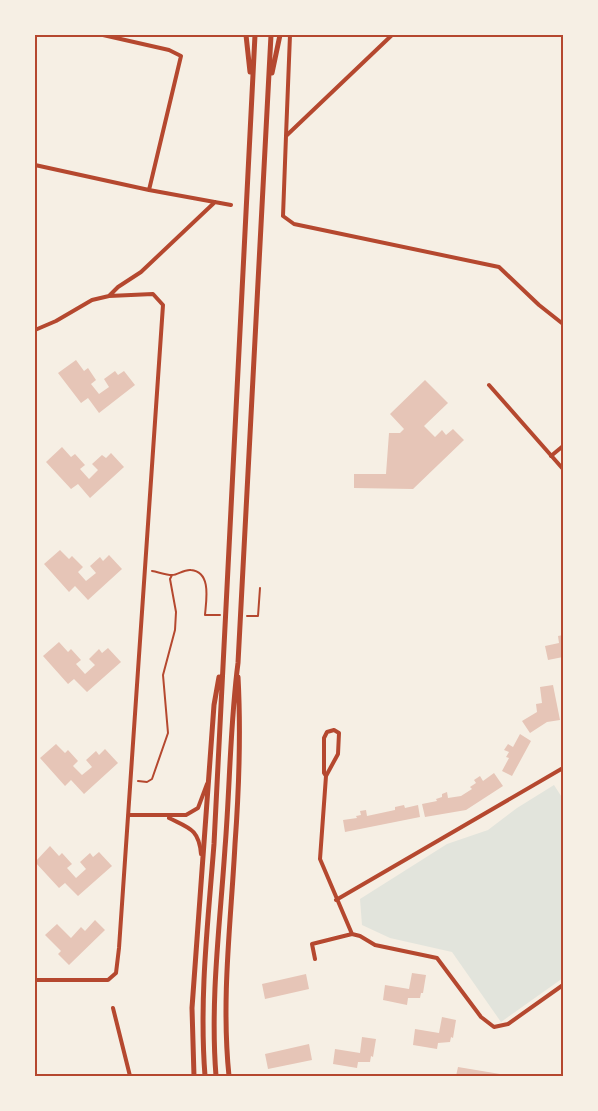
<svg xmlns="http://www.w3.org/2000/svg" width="598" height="1111" font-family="'Fira Sans',sans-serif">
<rect width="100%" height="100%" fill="#f6efe4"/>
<!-- green -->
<path fill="#e2e4dc" d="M554,785L563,799V978L501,1022L452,952L390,938L362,925L360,899L447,844L488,830L517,808Z"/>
<!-- building -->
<path fill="#e6c5b7" d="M76,360L84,371L88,368L96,380L91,384L99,394L109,387L104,379L115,371L118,375L124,371L135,385L99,413L88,398L81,403L58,373Z
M425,380L448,403L424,426L435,437L442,430L446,435L453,429L464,440L413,489L354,488V474H386L389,433H400L404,429L390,414Z
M62,447L71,457L75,454L85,465L80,469L89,479L98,470L92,464L102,455L106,458L111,453L124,467L90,498L78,484L71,489L46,462Z
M60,550L69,559L72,556L83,567L78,572L86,581L96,573L90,566L100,557L103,561L109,555L122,569L88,600L75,586L69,592L44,564Z
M563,635V657L548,660L545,646L559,643L558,636Z
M59,642L68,652L71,649L81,660L76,664L85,674L95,665L89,659L99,649L102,653L108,648L121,662L87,692L74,679L68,684L43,656Z
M553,685L560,720L547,722L530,733L522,721L537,712L536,704L542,703L540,687Z
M520,734L531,741L512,776L502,771L509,758L506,757L509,752L504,750L508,744L513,747Z
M56,744L65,753L68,750L78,761L73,766L82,775L92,767L86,760L96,751L99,755L105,749L118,763L84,794L71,780L65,786L40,758Z
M494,773L503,786L466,810L425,817L422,804L437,801L436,799L442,797V794L447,792L448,798L461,796L472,789L470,787L476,783L474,780L480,776L483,781Z
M404,805L405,808L418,805L420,817L345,832L343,820L357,818L356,816L361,815L360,811L366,810L367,816L395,810V807Z
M50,846L59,856L62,853L72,864L67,868L76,878L86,869L80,862L90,853L93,857L99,852L112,866L78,896L65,883L59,888L35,862Z
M95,920L105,930L69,965L58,954L61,951L45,935L57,924L71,938L81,927L85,931Z
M412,973L426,975L423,993H421L420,998H408L407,1005L383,1000L385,985L409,989Z
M306,974L309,989L265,999L262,984Z
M442,1017L456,1020L453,1038L451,1037L450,1042L438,1043L437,1049L413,1045L415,1029L439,1033Z
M362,1037L376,1039L373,1057L371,1056L370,1062H358L357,1068L333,1064L335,1049L360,1053Z
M309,1044L312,1060L268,1069L265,1054Z
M458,1067L506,1075V1076H456Z"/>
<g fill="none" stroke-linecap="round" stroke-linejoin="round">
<!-- path -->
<path stroke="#b5482f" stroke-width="2" d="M152,571C158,572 166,575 172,575C178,575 184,569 191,570C212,572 206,601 205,615H220
M247,616H258L260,588
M138,781L147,782L152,779L168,733L163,675L175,630L176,612L170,579L172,575"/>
<!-- minor -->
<path stroke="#b5482f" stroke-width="4" d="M392,35L286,136L283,216L294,224L499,267L539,305L563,324
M286,136L290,35
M35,165L149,190L181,56L169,50L103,35
M149,190L231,205
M35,330L56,321L92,300L109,296L118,287L141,272L215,202
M489,385L563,469
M551,456L563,446
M326,776L324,773V738L327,732L334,730L339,733L338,754L326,776L320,859L352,934
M128,815H186L198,808L207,784
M169,818C189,828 199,829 201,854
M336,900L563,768
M315,959L312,944L352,934L360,936L375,945L437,958L481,1017L494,1027L508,1024L563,985
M35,980H108L116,973L119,948L163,305L153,294L109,296
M113,1008L130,1076"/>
<!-- secondary -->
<path stroke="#b5482f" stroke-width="5" d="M246,35L250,72
M272,73L280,35
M194,1076L192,1008L214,705L219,677
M205,1076C199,998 208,922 214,844L255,35
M216,1076C210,1000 220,924 225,848C230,786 230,724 238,663L271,35
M229,1076C221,999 231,921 235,844C239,789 241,732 238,677"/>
</g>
<!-- border -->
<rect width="598" height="1111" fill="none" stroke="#f6efe4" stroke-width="72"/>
<rect x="36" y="36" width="526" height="1039" fill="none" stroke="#b5482f" stroke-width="2"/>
</svg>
